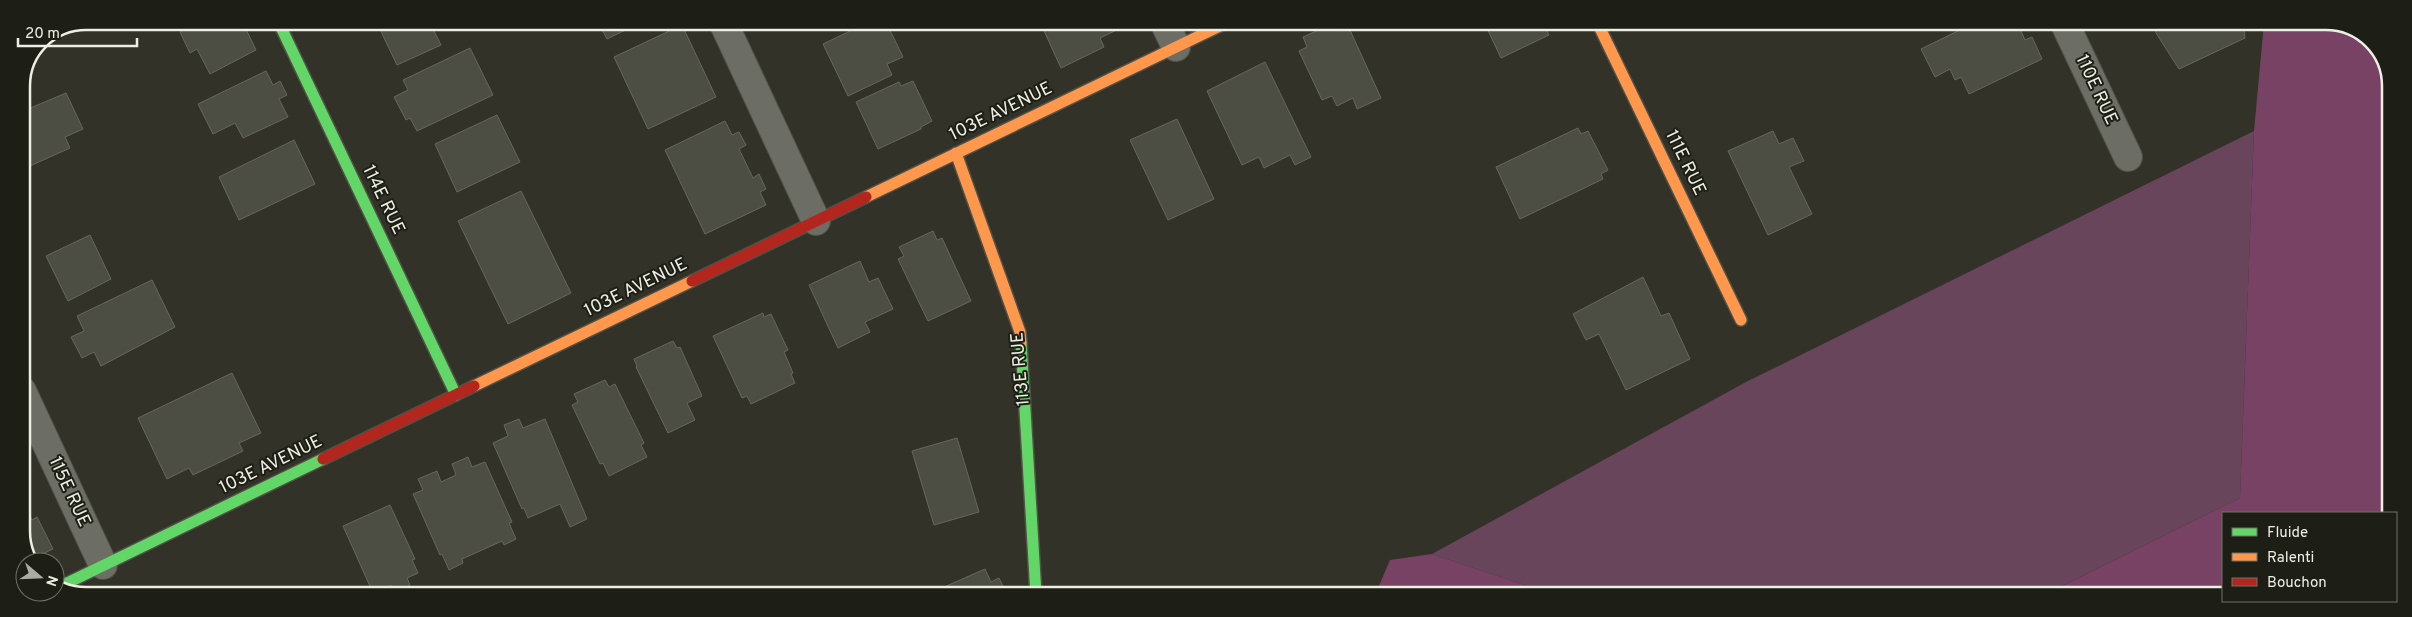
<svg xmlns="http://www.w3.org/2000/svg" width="2412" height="617" font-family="Overpass,sans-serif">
<rect width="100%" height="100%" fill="#323228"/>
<!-- green -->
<path fill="#68455a" d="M2254,131L2240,498L2042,596L1554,595L1432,554L1746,382Z"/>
<!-- forest -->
<path fill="#784265" d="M2264,23H2339L2375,43L2391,81L2390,513H2223V596H2042L2240,498L2254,131Z
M1432,554L1554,595H1375L1390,560Z"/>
<!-- building -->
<path fill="#4c4d43" stroke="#67675e" d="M202,21H242L256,50L210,74L197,49L190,53L180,32Z
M376,21H429L441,45L397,65Z
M598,22H642L607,39Z
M869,22H886L903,57L887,64L892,75L848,96L823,44Z
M1040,22H1123L1125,26L1100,38L1104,47L1061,68Z
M1337,22H1339L1343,31L1349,28L1381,98L1357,109L1353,98L1337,106L1332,96L1322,100L1299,51L1307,47L1303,37Z
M1484,22H1543L1549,35L1501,58Z
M1976,22H2017L2025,40L2032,37L2042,59L1969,94L1961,77L1955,80L1950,69L1935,77L1921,49Z
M2153,22H2243L2245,38L2179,69L2156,33Z
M682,25L716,97L648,129L614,57Z
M45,38L48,46L35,52L40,40Z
M470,48L493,95L417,131L410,118L406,120L394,97L408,90L403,80Z
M1265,62L1311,157L1295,165L1290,155L1264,168L1259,157L1242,165L1207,91Z
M266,71L273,85L280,81L287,95L279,99L288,117L243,138L235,123L213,134L198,104Z
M913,81L932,121L921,127V129L878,149L856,102L899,82L901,86Z
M66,93L83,129L65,137L70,148L21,170V112Z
M497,115L520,162L457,192L435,144Z
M1177,119L1214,199L1168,220L1130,140Z
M725,121L732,135L739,132L746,145L739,149L753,178L759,174L766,189L760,192L766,205L705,234L665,150Z
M1578,128L1581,134L1588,131L1608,170L1601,174L1603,179L1520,219L1496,167Z
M1773,131L1779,144L1793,138L1804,161L1789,167L1812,214L1768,235L1728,151Z
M294,140L315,184L239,220L219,177Z
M521,191L571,293L508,324L458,221Z
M933,231L937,240L942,238L971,301L928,321L898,259L904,256L899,247Z
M90,235L111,279L68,301L46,256Z
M860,261L869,282L878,278L893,309L865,322L870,332L838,348L809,285Z
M1643,277L1661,316L1669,313L1690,359L1626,390L1599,334L1586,340L1573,314Z
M152,280L175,327L101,366L94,352L82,358L71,337L84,331L77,316Z
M763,313L764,317L771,314L788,350L784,352L793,373L791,374L795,383L751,404L747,396L742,398L713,336Z
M673,341L677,348L680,347L702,396L687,403L695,420L668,433L636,367L637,366L634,359Z
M232,373L261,433L239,443L243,451L193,475L189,468L167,479L138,418Z
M605,380L609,387L615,384L644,443L641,445L647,457L609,476L603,463L600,464L572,405L578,402L574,394Z
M519,419L523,428L545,419L587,519L570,527L560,504L528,518L524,508L522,509L493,443L508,436L504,425Z
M957,438L979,512L934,525L912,451Z
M468,457L472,467L485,462L512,522L509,523L516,539L504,545L502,541L462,559L463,563L449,570L442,554L440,555L413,494L423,490L418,479L437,471L441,482L456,475L452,464Z
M22,500L32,520L37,517L53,549L31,559L22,539Z
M390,505L415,559L412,560L418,573L407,578L410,585L394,592L391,585L373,593L343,526Z
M985,569L991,582L999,578L1007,595H937L935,591Z"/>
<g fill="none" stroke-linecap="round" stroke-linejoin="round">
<!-- street casing -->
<g stroke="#505147" stroke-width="30">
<path id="street" d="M723,22L816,221
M1164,22L1176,47
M2064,22L2128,157
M22,391L103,565"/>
</g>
<!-- fast casing -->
<g stroke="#505147" stroke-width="14">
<path id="fast" d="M278,21L456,395
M1021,343L1036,595
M59,587L323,459"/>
</g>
<!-- slow casing -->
<g stroke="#505147" stroke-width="14">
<path id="slow" d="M1597,22L1741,320
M956,153L1020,332L1021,343
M866,197L1228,22
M474,386L692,281"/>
</g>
<!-- jam casing -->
<g stroke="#505147" stroke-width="14">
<path id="jam" d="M692,281L866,197
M323,459L474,386"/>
</g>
<!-- street -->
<use href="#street" stroke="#6c6d64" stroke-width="28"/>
<!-- fast -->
<use href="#fast" stroke="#63d668" stroke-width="11"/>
<!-- slow -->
<use href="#slow" stroke="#ff974d" stroke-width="11"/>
<!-- jam -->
<use href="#jam" stroke="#b3261e" stroke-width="11"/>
</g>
<g text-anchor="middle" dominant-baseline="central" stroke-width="4" stroke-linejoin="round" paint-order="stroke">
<!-- street labels -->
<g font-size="18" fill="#eeefe3" stroke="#1d1e15">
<text transform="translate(2096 90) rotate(65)">110E RUE</text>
<text transform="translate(1001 112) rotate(-26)">103E AVENUE</text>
<text transform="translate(1685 163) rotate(64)">111E RUE</text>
<text transform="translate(383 200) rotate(64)">114E RUE</text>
<text transform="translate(636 288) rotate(-26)">103E AVENUE</text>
<text transform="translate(1021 369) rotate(-95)">113E RUE</text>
<text transform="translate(271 465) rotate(-26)">103E AVENUE</text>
<text transform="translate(69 492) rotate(65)">115E RUE</text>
</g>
</g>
<!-- crop -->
<path d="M0 0H2412V617H0ZM86 30H2326A56 56 0 0 1 2382 86V531A56 56 0 0 1 2326 587H86A56 56 0 0 1 30 531V86A56 56 0 0 1 86 30Z" fill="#1d1e15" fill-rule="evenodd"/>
<path fill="none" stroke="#eeefe3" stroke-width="2.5" d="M86 30H2326A56 56 0 0 1 2382 86V531A56 56 0 0 1 2326 587H86A56 56 0 0 1 30 531V86A56 56 0 0 1 86 30Z"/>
<!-- legend -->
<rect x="2222" y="512" width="175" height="90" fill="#1d1e15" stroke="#717267"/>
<rect x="2232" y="528" width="25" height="8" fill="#63d668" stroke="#717267"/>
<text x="2267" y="537" font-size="15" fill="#eeefe3">Fluide</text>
<rect x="2232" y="553" width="25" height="8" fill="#ff974d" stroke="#717267"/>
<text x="2267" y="562" font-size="15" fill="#eeefe3">Ralenti</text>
<rect x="2232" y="578" width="25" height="8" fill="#b3261e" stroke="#717267"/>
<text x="2267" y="587" font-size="15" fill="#eeefe3">Bouchon</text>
<!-- north arrow -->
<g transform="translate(40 577) rotate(109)"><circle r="24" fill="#1d1e15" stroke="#717267"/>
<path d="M0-4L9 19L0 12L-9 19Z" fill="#acada2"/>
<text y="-8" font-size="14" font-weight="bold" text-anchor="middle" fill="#eeefe3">N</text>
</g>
<!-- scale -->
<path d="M18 38v8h119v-8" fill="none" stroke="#eeefe3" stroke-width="2.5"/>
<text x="25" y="38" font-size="15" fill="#eeefe3" stroke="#1d1e15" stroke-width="4" paint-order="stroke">20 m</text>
</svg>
